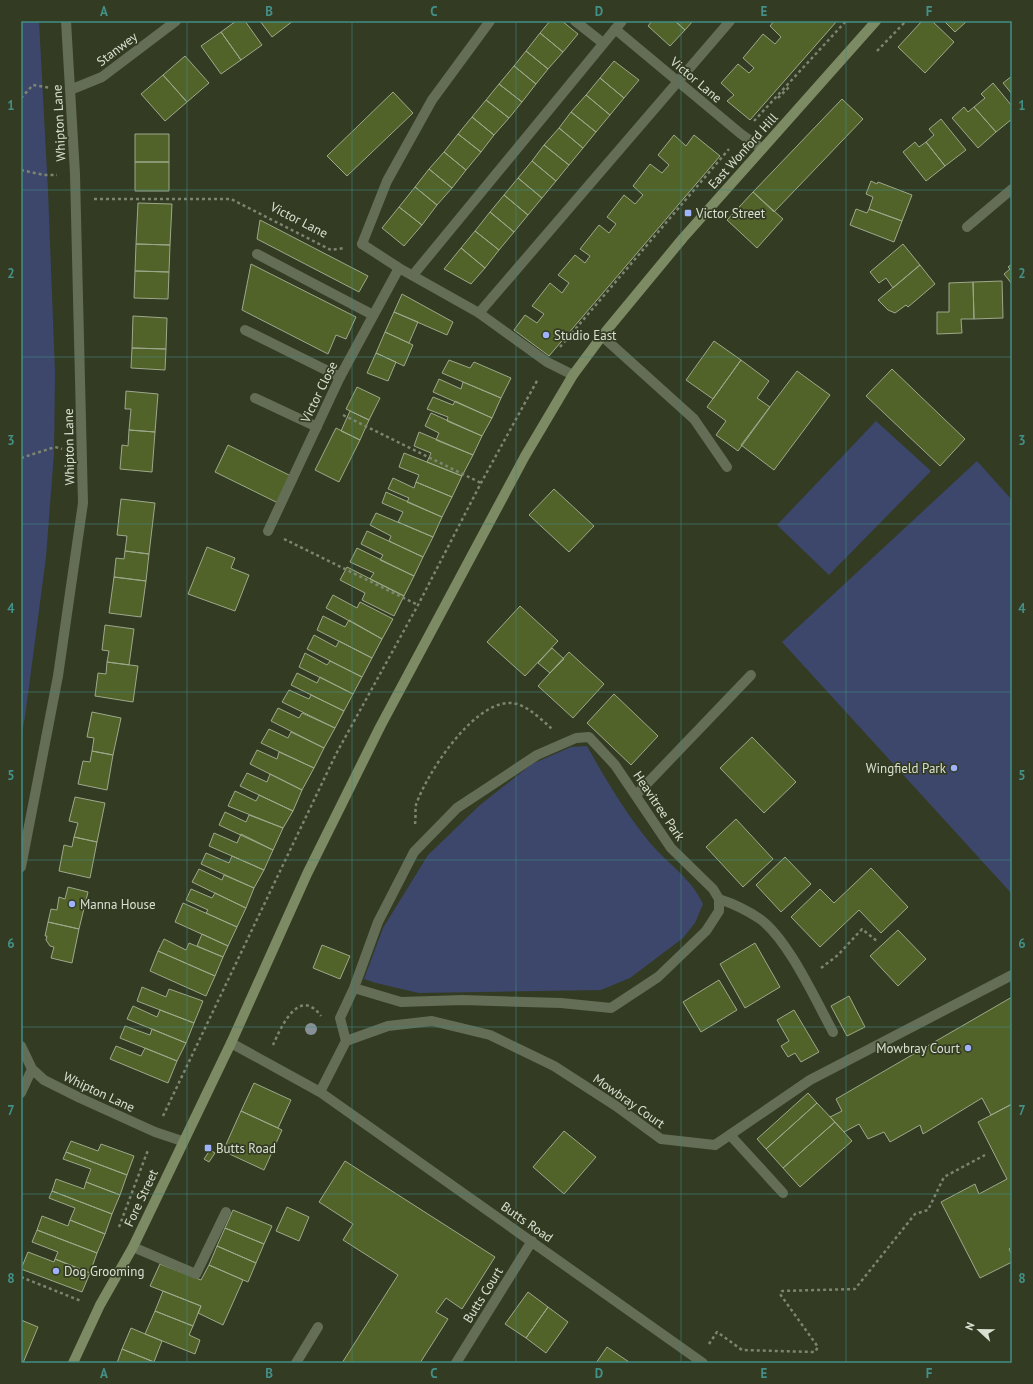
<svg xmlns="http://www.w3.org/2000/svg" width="1033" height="1384" font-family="'PT Sans',sans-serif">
<rect width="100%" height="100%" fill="#333b23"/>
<!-- green -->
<path fill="#3d476b" d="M21,21H39L48,191L55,373L54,453L46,557L25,717L21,737Z
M876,421L931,471L829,575L777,525Z
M977,461L1012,500V894L782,642Z
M587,746C606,780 626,814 651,844C669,865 691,878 703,904L695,923L683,938L630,978L601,990L419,993L376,983L364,979L383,928L428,855L480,805L532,764L571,747Z"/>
<!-- building -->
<path fill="#516329" stroke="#9da88c" d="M236,21H245L262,45L241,60L221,32Z
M260,21H293L272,37Z
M550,21H562L578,34L563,52L540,33Z
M652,21H675L685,30L670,46L648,26Z
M675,21H693L685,30Z
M774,21H837L750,120L727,101L734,95L721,83L738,64L749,73L754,68L743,58L763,34L775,44L781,37L770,26Z
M922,21H932L954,42L925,73L898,47Z
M944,21H967L955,32Z
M221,32L241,60L221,74L201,46Z
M540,33L563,52L548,69L526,51Z
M526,51L548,69L536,84L514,66Z
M185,56L209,83L187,102L163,75Z
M614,61L639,80L624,98L600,78Z
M514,66L536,84L522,102L499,84Z
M163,75L187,102L165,121L141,94Z
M1012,76V94L1003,83Z
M600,78L624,98L610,115L586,95Z
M993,83L1012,106V119L996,132L974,107L985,98L981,94Z
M499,84L522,102L509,118L486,100Z
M393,92L413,113L347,176L327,156Z
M586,95L610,115L596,132L571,112Z
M842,99L863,119L774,212L753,192Z
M486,100L509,118L494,135L472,117Z
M964,107L968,112L974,107L996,132L978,148L952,118Z
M571,112L596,132L583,148L559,128Z
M472,117L494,135L481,152L458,134Z
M941,119L966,150L945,166L926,142L934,135L929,129Z
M559,128L583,148L569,165L544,145Z
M135,134H169V162H135Z
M458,134L481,152L466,170L444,152Z
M674,135L686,146L694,135L720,156L549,356L514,330L525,315L537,323L544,314L532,306L550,283L562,293L569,283L558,275L575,255L585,263L590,256L580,249L599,225L609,233L616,224L607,217L624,195L635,204L643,195L633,186L650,164L662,173L669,165L658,155Z
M915,142L919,147L926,142L945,166L926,181L903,152Z
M544,145L569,165L556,181L532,161Z
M444,152L466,170L452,188L429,169Z
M532,161L556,181L542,198L518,178Z
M135,162H169V191H135Z
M429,169L452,188L437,205L415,187Z
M518,178L542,198L528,215L504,195Z
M871,181L877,184L878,182L912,195L902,221L869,209L873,197L866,194Z
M415,187L437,205L422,225L399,207Z
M753,192L783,219L757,248L727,220Z
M504,195L528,215L514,232L490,212Z
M138,203L172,204L170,245L136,244Z
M399,207L422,225L404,246L382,228Z
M856,209L867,213L869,209L902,221L894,242L850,225Z
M490,212L514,232L499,250L475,231Z
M260,220L368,276L359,292L257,239Z
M475,231L499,250L485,268L461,248Z
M136,244L170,245L169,272L135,271Z
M903,244L920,265L893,288L886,278L879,283L870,272Z
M461,248L485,268L471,284L444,269Z
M251,264L356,317L346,339L336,335L328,354L242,310Z
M1012,264V284L1004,274L1010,269L1008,267Z
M920,265L935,284L908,307L906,305L895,313L888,310L878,300Z
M135,271L169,272L168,299L134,298Z
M1002,281L1003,318L974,319L973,282Z
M973,282L974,319H961L962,333L937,334V312H949V283Z
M402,294L453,322L447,335L394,312Z
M394,312L418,322L409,343L385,332Z
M133,316L167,318L166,349L132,348Z
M385,332L413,345L404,366L376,353Z
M714,341L741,360L713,399L686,380Z
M132,348L166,349L165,370L131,368Z
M376,353L396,362L388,381L367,373Z
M449,360L470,368L474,362L511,378L501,398L442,373Z
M741,360L769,381L757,398L770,407L738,451L716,435L726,421L707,407Z
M892,369L965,439L940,466L866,396Z
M797,371L830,395L774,470L741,445Z
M439,379L461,389L463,382L501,398L492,418L433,392Z
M357,387L380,398L369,420L346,409Z
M126,391L158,394L155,432L129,430L131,409H125Z
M433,397L453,405L455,401L492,418L482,436L447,421L448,417L427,409Z
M350,411L369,420L360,440L341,431Z
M431,413L482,436L473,455L436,440L439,433L425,426Z
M336,428L360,440L339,482L315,470Z
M129,430L155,432L152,472L120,469L122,445L128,446Z
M419,432L473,455L462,476L427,462L431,453L414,446Z
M228,445L291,476L278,503L215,472Z
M404,453L462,476L452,497L416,482L419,475L399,467Z
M393,478L414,488L416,482L452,497L442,517L407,502L409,498L388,489Z
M554,489L594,526L569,552L529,515Z
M386,492L442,517L433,537L398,522L403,512L382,503Z
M121,499L155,503L149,554L125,551L127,536L117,535Z
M376,513L433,537L423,557L389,541L391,536L370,525Z
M367,531L423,557L414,576L380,560L383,555L361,544Z
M207,547L235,558L231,568L249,575L235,611L188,594Z
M357,548L414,576L404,596L370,579L374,573L350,562Z
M125,551L149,554L146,581L114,577L116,558L124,559Z
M347,567L404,596L394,616L362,600L365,593L340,580Z
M114,577L146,581L141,617L109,613Z
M333,595L357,608L360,602L393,619L382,639L326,608Z
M520,606L558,641L525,676L487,642Z
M323,616L345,627L349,620L382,639L372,658L317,630Z
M105,625L134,629L129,665L107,662L109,651L102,650Z
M314,635L336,647L339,641L372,658L362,677L307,649Z
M552,648L564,659L550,673L538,663Z
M569,652L604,684L573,718L538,686Z
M305,653L327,665L330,661L362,677L353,694L299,667Z
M107,662L138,666L133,702L95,696L98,673L106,674Z
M297,673L317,683L320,677L353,694L344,711L291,685Z
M289,690L309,699L311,695L344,711L335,728L282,702Z
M614,694L658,736L631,765L587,723Z
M278,708L299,718L302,713L335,728L324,748L271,721Z
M92,712L121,718L113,755L92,751L94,738L87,737Z
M269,729L288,738L291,732L324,748L314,768L261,743Z
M752,737L796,782L764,813L720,768Z
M257,750L277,759L279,752L314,768L302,790L250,764Z
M92,751L113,755L107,790L78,784L83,761L90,762Z
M247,773L267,782L270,774L302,790L293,811L240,786Z
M235,791L256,801L259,795L293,811L283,828L228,806Z
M75,797L105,803L97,842L74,837L78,823L69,821Z
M225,812L246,822L249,815L283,828L273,850L219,825Z
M736,819L773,859L743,887L706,847Z
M214,833L237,843L241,834L273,850L264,870L209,846Z
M74,837L97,842L90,878L59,871L64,845L72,847Z
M206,853L229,863L232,856L264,870L254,888L201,864Z
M785,857L811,884L781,912L756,885Z
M871,868L908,907L881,933L859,910L820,947L791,917L820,889L834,903Z
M199,869L222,880L224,875L254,888L246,908L192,882Z
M68,887L88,892L79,929L48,922L51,909L57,910L59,897L65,899Z
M191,889L212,898L215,893L246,908L237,927L206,913L208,910L186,900Z
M183,903L237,927L228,946L175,922Z
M48,922L79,929L72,963L51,958L54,947L50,946L46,940L47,936H45Z
M898,930L926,959L898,986L870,956Z
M202,934L228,946L223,957L197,946Z
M164,939L186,950L189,943L223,957L215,976L158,951Z
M755,943L780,987L745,1008L720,964Z
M322,945L350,956L340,979L313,968Z
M158,951L215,976L206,996L150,971Z
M719,980L737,1010L701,1032L683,1002Z
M142,987L166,997L169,989L203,1001L194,1023L137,1001Z
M849,996L865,1027L847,1036L831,1006Z
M1012,997V1104L991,1115L982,1098L923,1134L920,1125L890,1142L884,1132L868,1139L859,1124L844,1132L830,1117L842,1111L836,1099Z
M133,1006L157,1017L160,1010L194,1023L186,1043L127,1019Z
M794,1010L819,1052L801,1062L795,1053L788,1057L781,1046L789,1041L777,1020Z
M125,1026L150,1035L152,1029L186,1043L177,1061L120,1038Z
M116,1046L141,1056L145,1048L177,1061L168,1083L110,1059Z
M254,1083L291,1100L278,1128L241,1111Z
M808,1093L817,1103L766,1149L757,1139Z
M817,1103L835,1122L783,1168L766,1149Z
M1012,1104V1247L1009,1249L1012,1255V1262L980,1278L941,1202L975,1184L979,1194L1007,1179L978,1122Z
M241,1111L282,1130L264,1170L223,1151Z
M835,1122L852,1141L800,1187L783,1168Z
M564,1131L596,1157L564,1194L533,1167Z
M71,1141L98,1151L101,1144L134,1156L127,1175L66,1152Z
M210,1150L215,1153L209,1162L204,1159Z
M66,1152L127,1175L120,1195L86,1182L91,1169L63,1159Z
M345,1161L495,1257L462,1309L446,1298L436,1312L448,1319L420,1363H342L398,1275L343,1240L353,1224L319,1202Z
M56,1179L84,1189L86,1182L120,1195L112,1214L52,1191Z
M52,1191L112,1214L105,1234L70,1220L75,1208L49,1198Z
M287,1207L309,1217L299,1241L276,1231Z
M233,1210L272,1226L264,1244L225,1228Z
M42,1216L68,1226L70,1220L105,1234L97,1253L37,1230Z
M225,1228L264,1244L256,1263L217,1246Z
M37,1230L97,1253L90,1273L55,1259L58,1252L32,1242Z
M217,1246L256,1263L248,1282L209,1265Z
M28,1252L54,1262L55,1259L90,1273L82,1292L21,1269Z
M160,1264L201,1280L209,1265L243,1280L223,1325L198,1313L201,1306L150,1286Z
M163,1291L201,1306L193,1326L155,1311Z
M528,1292L548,1307L526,1338L505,1324Z
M548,1307L568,1322L546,1353L526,1338Z
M155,1311L193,1326L189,1335L200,1340L195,1354L145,1334Z
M21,1320L38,1327L23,1363H21Z
M131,1328L162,1341L154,1362L122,1349Z
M607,1347L629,1362L628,1363H596Z
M122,1349L154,1362L156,1363H117Z"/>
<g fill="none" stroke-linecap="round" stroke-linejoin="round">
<!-- path -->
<path stroke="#7d8470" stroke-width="2.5" stroke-dasharray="3 3" stroke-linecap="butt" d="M877,51L906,21
M21,98L33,85L51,88
M778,98L790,86
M754,121L846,21
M21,170L44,175H57
M94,199H231L331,250L344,248
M560,347L729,149
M343,415L481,483
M21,458L55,447L62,449
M284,539L418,605
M415,824C416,818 415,811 416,805C426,774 478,693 517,704C530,708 542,720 552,729
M821,968L838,955L862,929L878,942
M273,1045C281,1027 299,986 321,1016
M163,1116L336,754L418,605L481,483L538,379
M119,1227L148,1150
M21,1277L81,1301
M709,1344L717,1332L742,1350L815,1352L818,1347L780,1294L782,1291L855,1289L915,1214L928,1210L944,1177L985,1155"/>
<!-- service -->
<path stroke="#646d55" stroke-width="10" d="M575,21L603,43
M362,244L387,181L432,100L490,21
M257,254L373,315
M479,313L730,21
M245,330L340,377
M602,336L694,419L727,467
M255,398L317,427
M636,795L751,675
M719,899C734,904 747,910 760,919C788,939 816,1001 833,1032
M730,1135L783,1193"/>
<!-- minor -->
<path stroke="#646d55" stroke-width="10" d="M615,29L741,134L762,149
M70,90L102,77L176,21
M967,227L1012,189
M362,244L399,268L479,313L547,362L573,375
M413,275L622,21
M268,531L340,377L399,268
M21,867L58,676L83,503L75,174L66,21
M346,1041L388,1026L432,1021L490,1035L554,1066L616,1106L661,1139L715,1145L810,1080L1012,975
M231,1043L320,1092L703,1363
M21,1046L32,1069L44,1080L80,1098L155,1132L182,1141
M320,1092L346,1041L340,1018L354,988L378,922L414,852L457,808L537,755L576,738L589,737L615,765L671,848L713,889L719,899V911L706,931L658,977L611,1008L561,1003L462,1000L401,1002L354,988
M21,1093L32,1069
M133,1247L196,1274L226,1212
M296,1363L318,1327
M456,1363L532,1241"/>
<!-- secondary -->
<path stroke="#7d8b64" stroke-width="10" d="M73,1363L100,1305L133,1247L231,1043L307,874L380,727L525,456L573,375L602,336L683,238L876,21"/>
</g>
<!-- trees -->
<circle fill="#879097" cx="311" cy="1029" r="6"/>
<!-- grid -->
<path fill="none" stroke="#429087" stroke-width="1" stroke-opacity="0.55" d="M187,21V1363M352,21V1363M516,21V1363M681,21V1363M846,21V1363M21,190H1012M21,357H1012M21,524H1012M21,692H1012M21,860H1012M21,1027H1012M21,1194H1012"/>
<!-- markers -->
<g fill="#9fb3fd" stroke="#333b23" stroke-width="1.5">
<rect x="684" y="209" width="8" height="8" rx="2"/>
<circle cx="546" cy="335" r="4"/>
<circle cx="954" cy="768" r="4"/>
<circle cx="72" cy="904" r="4"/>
<circle cx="968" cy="1048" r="4"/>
<rect x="204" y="1144" width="8" height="8" rx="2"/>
<circle cx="56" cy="1271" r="4"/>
</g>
<g text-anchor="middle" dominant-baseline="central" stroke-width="3.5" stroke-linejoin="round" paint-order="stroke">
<!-- street labels -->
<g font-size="13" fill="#dae0d1" stroke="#333b23">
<text transform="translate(117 49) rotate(-37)">Stanwey</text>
<text transform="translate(696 80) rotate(40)">Victor Lane</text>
<text transform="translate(59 123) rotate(-93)">Whipton Lane</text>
<text transform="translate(743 151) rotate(-48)">East Wonford Hill</text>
<text transform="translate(299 220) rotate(27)">Victor Lane</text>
<text transform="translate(319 392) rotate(-64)">Victor Close</text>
<text transform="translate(69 447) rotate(-91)">Whipton Lane</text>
<text transform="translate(659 806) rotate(56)">Heavitree Park</text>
<text transform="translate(99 1092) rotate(25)">Whipton Lane</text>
<text transform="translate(629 1101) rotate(35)">Mowbray Court</text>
<text transform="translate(141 1198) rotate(-65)">Fore Street</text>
<text transform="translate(527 1222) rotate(35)">Butts Road</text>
<text transform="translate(483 1295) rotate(-58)">Butts Court</text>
</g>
<!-- poi labels -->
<g font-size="13" fill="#dae0d1" stroke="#333b23" text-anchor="start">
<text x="696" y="213">Victor Street</text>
<text x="554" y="335">Studio East</text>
<text x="946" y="768" text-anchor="end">Wingfield Park</text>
<text x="80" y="904">Manna House</text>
<text x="960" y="1048" text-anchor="end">Mowbray Court</text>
<text x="216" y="1148">Butts Road</text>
<text x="64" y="1271">Dog Grooming</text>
</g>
</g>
<!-- border -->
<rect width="1033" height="1384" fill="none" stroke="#333b23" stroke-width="44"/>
<!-- north arrow -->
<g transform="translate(979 1330) rotate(292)" stroke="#333b23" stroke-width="3" paint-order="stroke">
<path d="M0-3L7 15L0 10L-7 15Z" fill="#dae0d1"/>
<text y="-6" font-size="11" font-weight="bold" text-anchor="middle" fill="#dae0d1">N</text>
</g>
<rect x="22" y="22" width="989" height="1340" fill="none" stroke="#429087" stroke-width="1.5"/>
<g font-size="13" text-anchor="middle" font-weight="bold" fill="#429087">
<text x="104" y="16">A</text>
<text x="269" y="16">B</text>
<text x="434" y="16">C</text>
<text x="599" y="16">D</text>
<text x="764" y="16">E</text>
<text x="929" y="16">F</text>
<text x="11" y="110">1</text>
<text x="1022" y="110">1</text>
<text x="11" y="278">2</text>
<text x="1022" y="278">2</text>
<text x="11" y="445">3</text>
<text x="1022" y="445">3</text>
<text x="11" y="613">4</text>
<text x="1022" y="613">4</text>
<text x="11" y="780">5</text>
<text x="1022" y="780">5</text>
<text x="11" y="948">6</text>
<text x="1022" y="948">6</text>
<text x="11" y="1115">7</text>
<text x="1022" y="1115">7</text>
<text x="11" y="1283">8</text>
<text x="1022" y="1283">8</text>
<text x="104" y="1378">A</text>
<text x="269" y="1378">B</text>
<text x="434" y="1378">C</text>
<text x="599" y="1378">D</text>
<text x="764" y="1378">E</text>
<text x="929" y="1378">F</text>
</g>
</svg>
